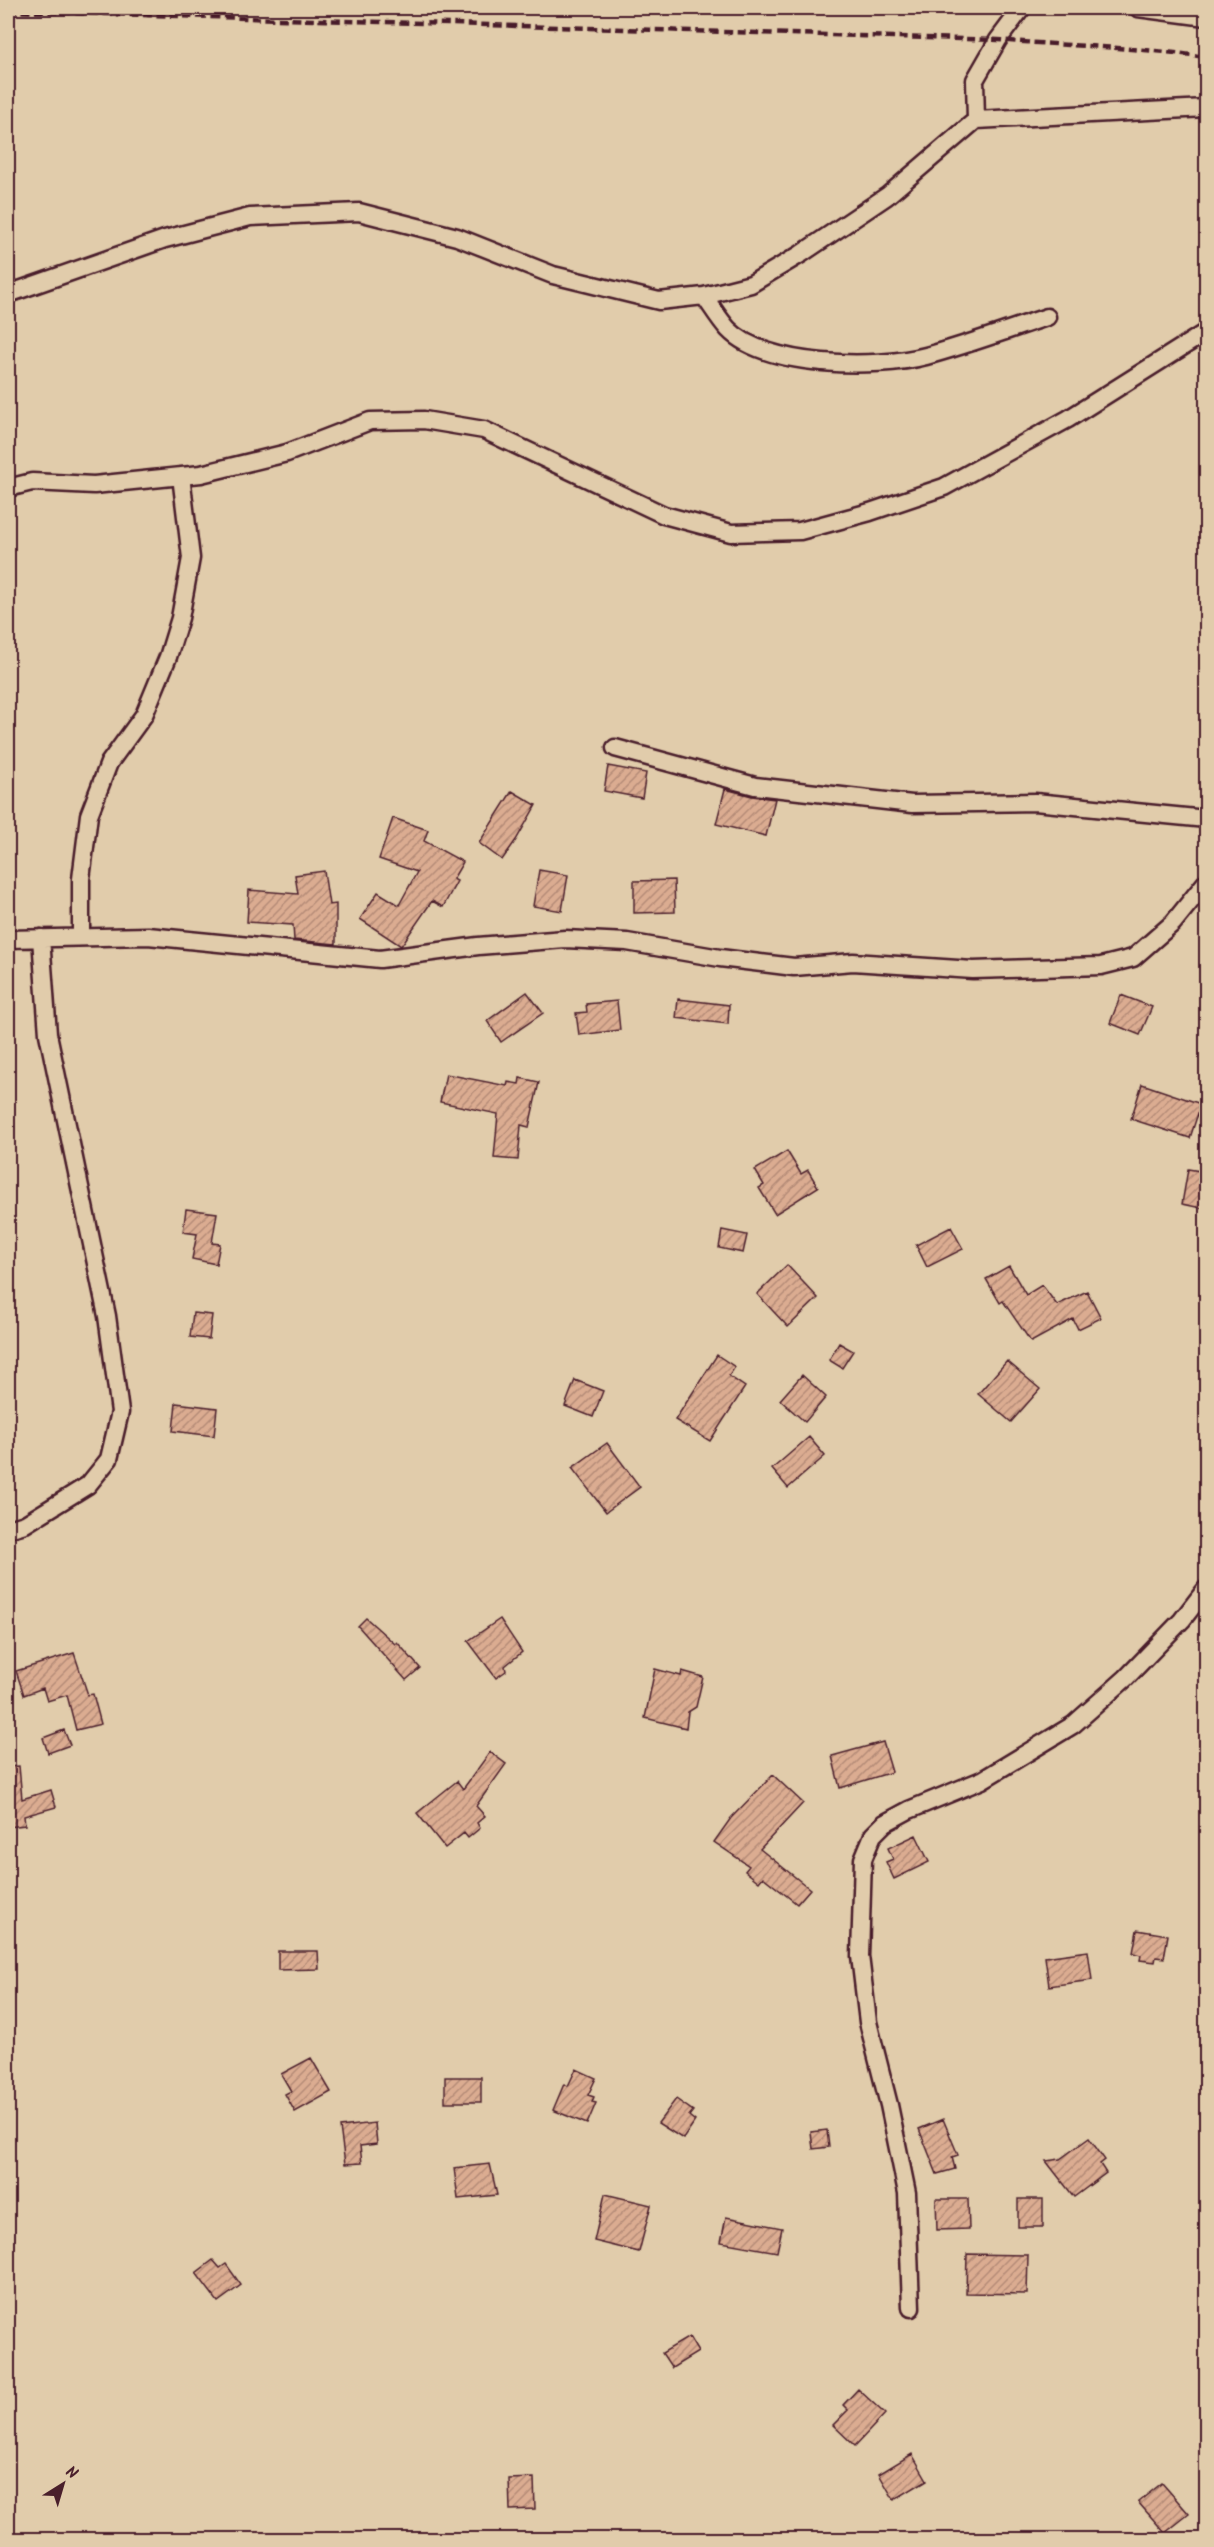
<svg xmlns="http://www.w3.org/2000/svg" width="1214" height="2547" font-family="Kalam,sans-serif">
<defs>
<pattern id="building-hatch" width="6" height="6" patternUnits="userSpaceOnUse" patternTransform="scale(1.5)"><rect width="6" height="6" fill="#dbac91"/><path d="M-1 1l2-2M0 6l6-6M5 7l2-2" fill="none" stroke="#b48b77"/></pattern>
</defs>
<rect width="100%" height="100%" fill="#e1ccab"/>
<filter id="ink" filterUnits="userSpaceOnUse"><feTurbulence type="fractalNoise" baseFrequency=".0167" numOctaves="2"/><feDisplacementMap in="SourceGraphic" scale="12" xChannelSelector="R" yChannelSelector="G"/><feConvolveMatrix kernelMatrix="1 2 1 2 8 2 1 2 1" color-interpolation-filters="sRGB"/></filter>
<g filter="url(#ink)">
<!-- building -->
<path fill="url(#building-hatch)" stroke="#4a1f2b" stroke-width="1.5" d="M608,766L646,773L642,798L604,791Z
M725,789L752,796L775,799L766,836L716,824Z
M512,791L536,805L516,840L502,860L479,843Z
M393,818L428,830L424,841L463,862L453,879L457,881L443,907L432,901L401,946L360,919L378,892L399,905L417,872L379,859Z
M539,870L568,875L562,911L533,906Z
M324,871L329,905L336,904V944L294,940L293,925L247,922L249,890L298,894L295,875Z
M674,880L675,912L634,913V881Z
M527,992L543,1013L501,1042L487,1021Z
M1121,995L1152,1007L1140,1035L1110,1023Z
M678,999L729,1005L728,1024L676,1018Z
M617,1001L620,1030L579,1035L576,1013L587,1012L586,1004Z
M446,1074L507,1086L508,1082L519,1084L520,1078L539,1082L529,1127L521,1125L518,1160L494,1158L498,1114L440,1102Z
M1142,1084L1201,1104L1190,1138L1131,1119Z
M787,1151L801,1174L808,1170L818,1187L775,1214L759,1188L764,1185L755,1170Z
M1188,1169L1206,1172V1209L1182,1204Z
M186,1209L217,1213L212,1243L220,1244L216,1264L192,1259L197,1234L183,1232Z
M951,1227L963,1249L927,1267L916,1245Z
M722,1230L747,1235L743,1253L719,1248Z
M787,1265L818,1298L788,1327L757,1294Z
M1009,1266L1026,1295L1042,1285L1057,1305L1087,1291L1101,1318L1078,1329L1073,1319L1031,1342L1003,1301L1000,1303L986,1279Z
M193,1313L212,1315L209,1339L190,1337Z
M839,1343L853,1351L842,1368L829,1360Z
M717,1355L735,1367L729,1376L745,1387L710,1441L675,1420Z
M1007,1361L1040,1389L1011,1422L978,1394Z
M802,1375L826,1397L805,1422L780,1400Z
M575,1380L603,1391L593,1417L565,1406Z
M176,1403L217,1408L214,1436L173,1431Z
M809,1437L825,1456L788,1488L772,1469Z
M607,1443L640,1487L606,1512L572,1468Z
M366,1618L395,1644L397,1642L420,1668L406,1680L358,1626Z
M500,1619L522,1652L505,1666L506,1671L496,1678L468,1641Z
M74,1653L88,1695L93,1694L101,1724L76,1730L67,1695L47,1701L43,1688L24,1695L16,1671Z
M655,1669L681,1676L682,1671L703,1677L696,1707L688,1712L686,1728L645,1718Z
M64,1730L70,1745L48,1753L43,1738Z
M883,1742L892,1772L840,1788L832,1756Z
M490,1752L506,1764L476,1806L485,1816L477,1823L480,1828L468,1838L464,1833L445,1848L417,1813L457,1781L463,1789Z
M19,1766L22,1799L51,1790L56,1807L24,1816L25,1825L8,1827V1767Z
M773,1775L803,1803L760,1849L810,1889L797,1904L763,1877L759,1882L745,1871L749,1866L714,1842L731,1818Z
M916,1835L929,1862L894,1879L886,1862L893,1859L888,1848Z
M1137,1930L1168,1935L1164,1958L1156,1957L1155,1962L1140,1960L1141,1955L1133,1953Z
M278,1951H318L319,1969L278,1970Z
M1088,1951L1092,1980L1049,1986L1045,1957Z
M311,2058L331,2092L295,2112L285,2094L291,2091L281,2074Z
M576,2069L596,2078L588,2095L594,2097L592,2102L596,2103L587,2124L553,2110L564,2084L568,2086Z
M445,2077H481V2102H445Z
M676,2099L693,2111L689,2116L695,2121L683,2139L658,2123Z
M943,2119L958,2155L952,2157L955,2169L937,2174L919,2129Z
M375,2123L377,2144L360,2146L362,2163L345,2164L340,2127Z
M827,2130L829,2147L813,2149L811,2132Z
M1089,2138L1105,2160L1100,2164L1106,2173L1074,2197L1046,2161L1060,2159Z
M490,2164L497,2195L458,2199L454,2168Z
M605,2194L651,2205L639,2252L594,2241Z
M936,2199H968L969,2229L937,2230Z
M1018,2199H1043V2227H1018Z
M726,2217L782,2228L777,2252L721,2242Z
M967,2254L1028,2255L1027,2294L966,2293Z
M213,2260L220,2268L226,2264L241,2285L218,2302L196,2273Z
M689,2337L698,2352L672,2368L662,2353Z
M858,2389L885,2414L855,2446L833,2425L848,2410L843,2405Z
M912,2454L927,2480L894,2500L879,2474Z
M534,2478L535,2509L510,2510L509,2479Z
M1162,2483L1189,2514L1165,2533L1138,2502Z"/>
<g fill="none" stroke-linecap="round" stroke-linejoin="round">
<!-- minor casing -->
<g stroke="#4a1f2b" stroke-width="21">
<path id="minor" d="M1138,8L1206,17
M976,120L1206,108
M8,294L165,239L250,217L359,212L457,237L553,275L659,301L704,296L751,284L801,254L887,196L976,120L975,80L998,40L1022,8
M704,296C712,307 719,319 728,329C765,368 877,369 926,356C967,345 1007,330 1047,317
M8,488L32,482L94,485L201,474L287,453L370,421L424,420L484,430L664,515L731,533L800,531L870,512L944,487L1068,419L1206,332
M615,748L755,786L912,804L1035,802L1206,819
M81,937V879L89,815L109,763L144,715L168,657L180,618L191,558L181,476
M8,939L148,936L380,959L478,946L565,939L627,942L720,958L794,967L853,962L973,970L1101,966L1133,958L1173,923L1206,882
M8,1529L25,1524L88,1485L109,1459L120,1412L107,1316L48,1034L41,938
M911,2308L907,2193L889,2105L868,2022L860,1956L863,1859L873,1835L885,1823L909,1810L982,1780L1073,1725L1126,1678L1182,1620L1206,1589"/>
</g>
<!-- minor -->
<use href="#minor" stroke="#e1ccab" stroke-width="16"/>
<!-- rail -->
<path stroke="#4a1f2b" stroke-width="4.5" stroke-dasharray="9 4.5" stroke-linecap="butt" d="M8,11L998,40C1068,46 1138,47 1206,57"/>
</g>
</g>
<!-- margin -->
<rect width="1214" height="2547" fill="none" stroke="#e1ccab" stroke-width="30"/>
<rect x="15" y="15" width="1184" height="2517" fill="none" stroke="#4a1f2b" stroke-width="2" filter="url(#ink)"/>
<!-- north arrow -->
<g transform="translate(63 2484) rotate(37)" stroke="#e1ccab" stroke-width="4.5" paint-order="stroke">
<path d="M0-4.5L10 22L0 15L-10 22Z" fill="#4a1f2b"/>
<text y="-9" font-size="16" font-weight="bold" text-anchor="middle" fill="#4a1f2b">N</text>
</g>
</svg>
